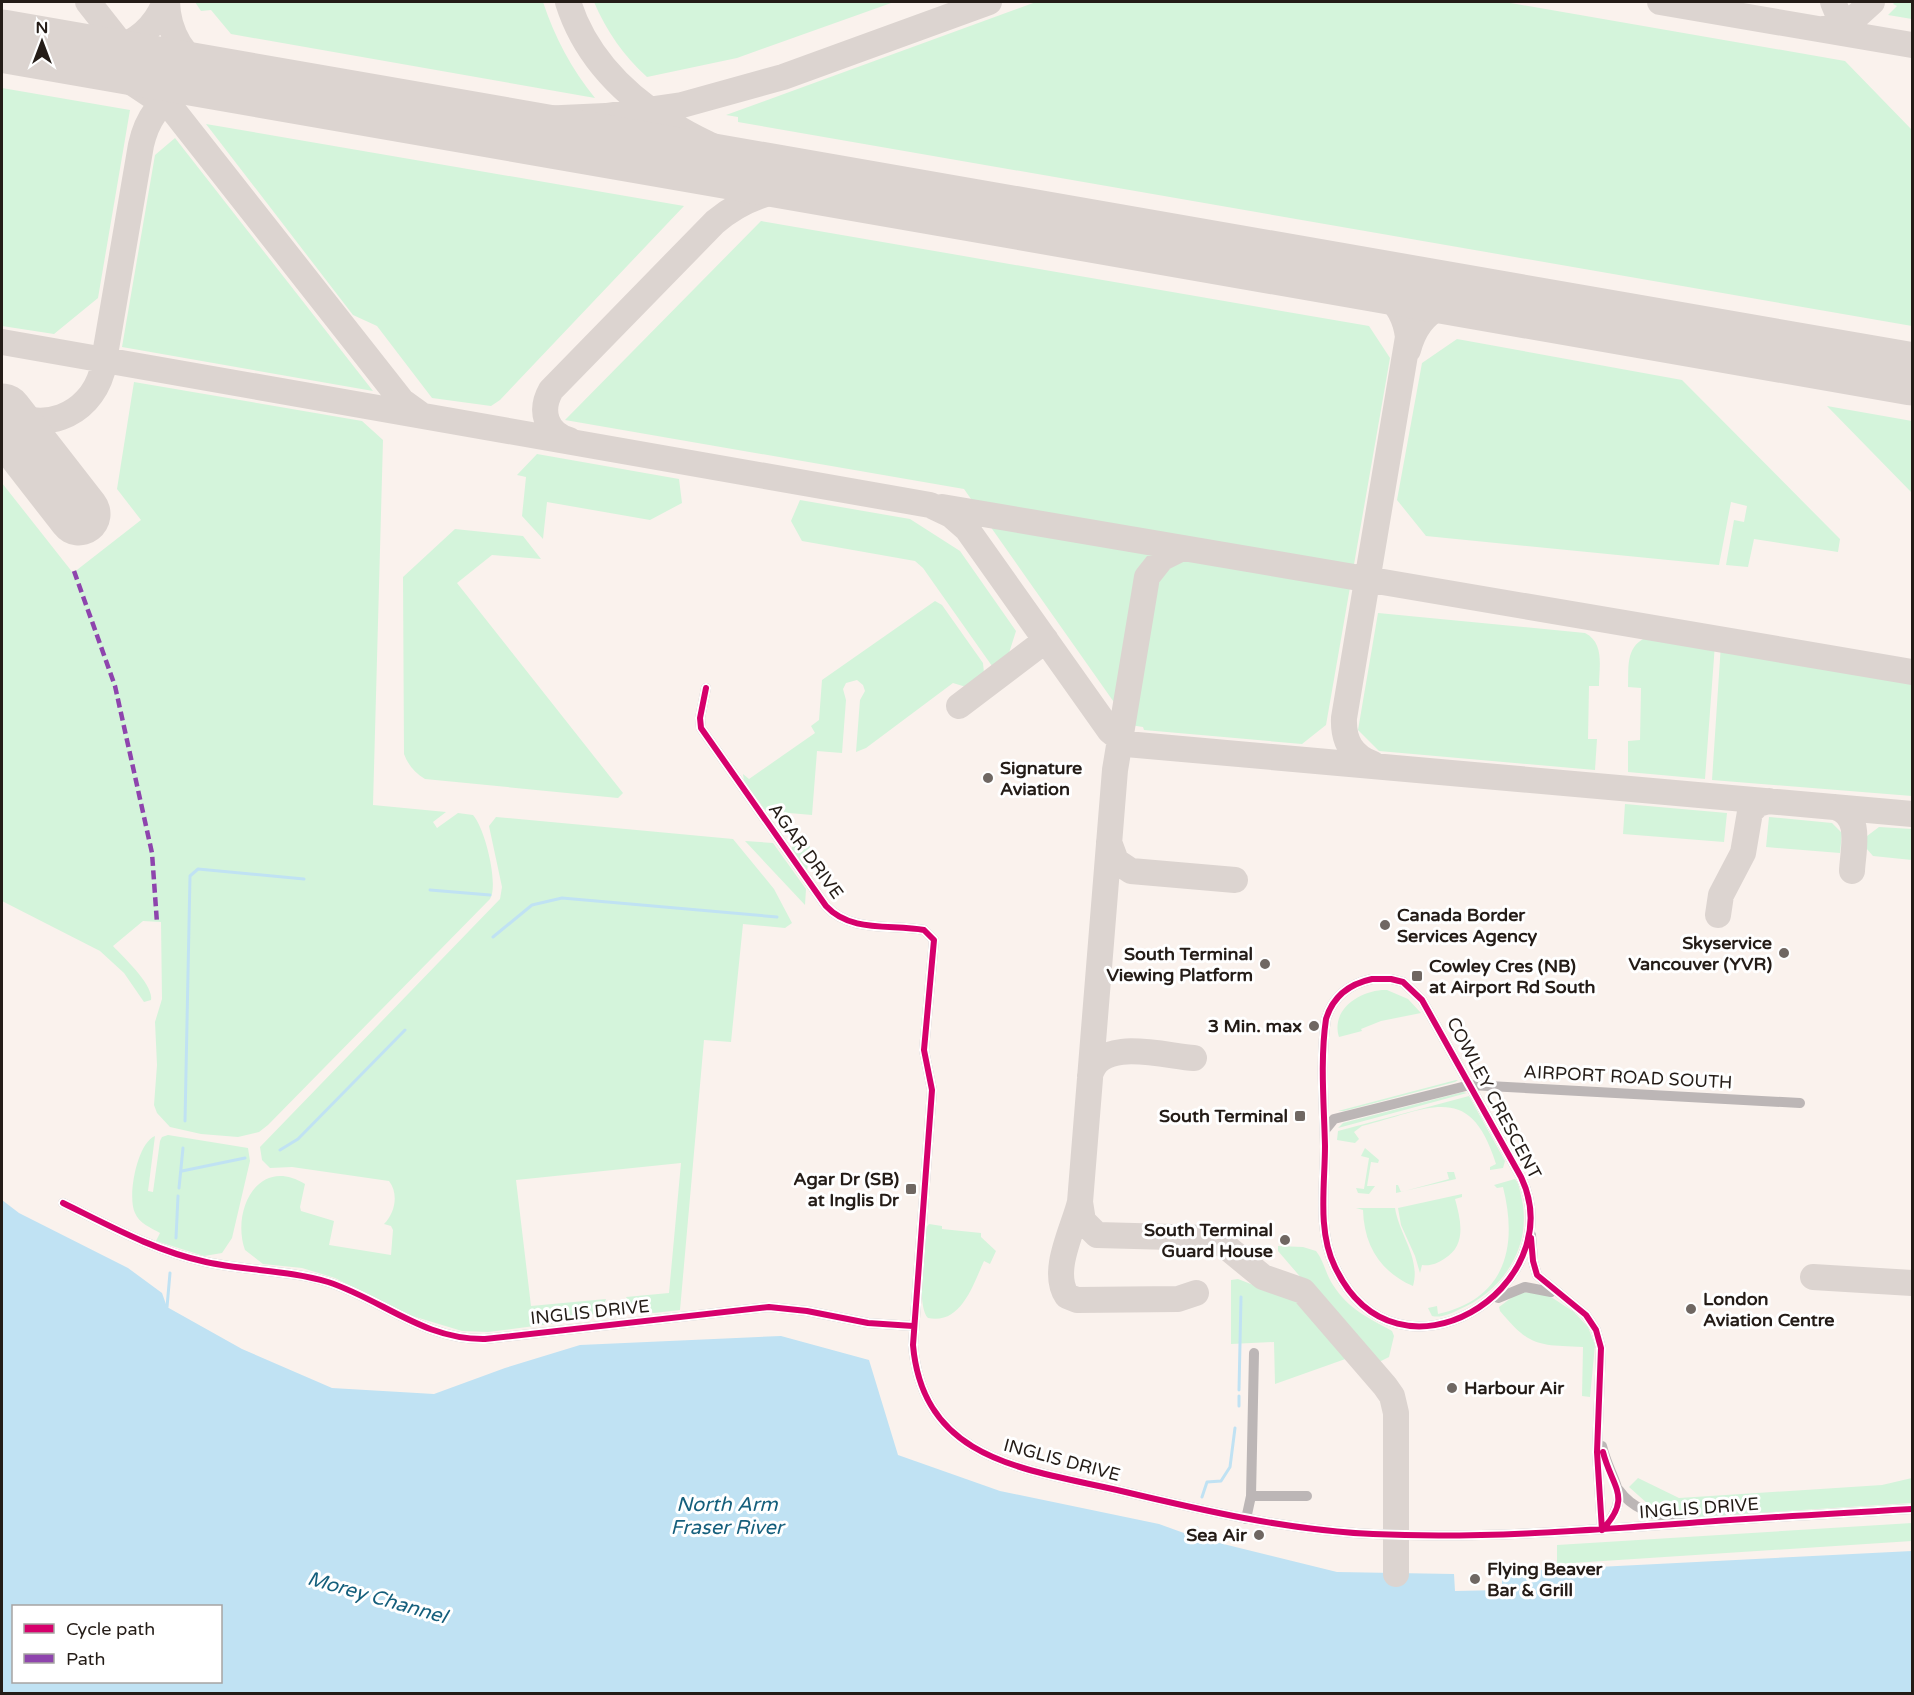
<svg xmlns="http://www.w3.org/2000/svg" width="1914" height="1695" font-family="'Varela Round',sans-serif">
<rect width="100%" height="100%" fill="#faf2ed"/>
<!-- green -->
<path fill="#d4f4db" d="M195,2H543C555,38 571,68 595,98L231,34L211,10L201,11Z
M594,2H894L737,58L647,77C623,55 607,32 594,2Z
M1036,2H1505L1845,61L1912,130V326L738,122V117L726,115Z
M1895,2H1912V19L1888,15L1897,6L1893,4Z
M2,88L130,110L98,298L54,334L2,326Z
M206,124L684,206L500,400L491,406L432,398L377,326L353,315Z
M175,138L373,391L122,347L155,155Z
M761,221L1369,326L1390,358L1326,725L1302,744L1144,730L1143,727L1130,725L964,489L565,420Z
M1457,339L1682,380L1840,539L1838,552L1754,539L1748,567L1726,565L1734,520L1744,522L1747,506L1731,502L1719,565L1426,536L1397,500L1422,363Z
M134,382L362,421L383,440L373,805L446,812L433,822L437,828L458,813L473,815C485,828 499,885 490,899L268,1125L259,1132L238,1137L201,1134L170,1127L157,1113L154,1105L157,1065L155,1022L162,999L161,922L143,921L113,946C123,957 154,985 151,1000L144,1002L124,973L100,951L2,901V483L73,573L141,520L117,489Z
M1827,406L1912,421V493Z
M537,454L679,479L682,503L650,520L547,502L543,539L522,516L526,477L517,475Z
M800,500L910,519L960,551L1016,631L1009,653L992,666L923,568L915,561L802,541L791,521Z
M455,529L523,536L541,559L492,555L457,583L623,793L618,798L425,779C415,773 408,765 404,754L403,577Z
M935,601L942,605L983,663L984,673L966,687L953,683L866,748L856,752L860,700L865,691L863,685L857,680L846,683L843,689L846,700L842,753L817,751L812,815L766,811L744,781L743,774L749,779L815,733L811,726L819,720L822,680Z
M1378,613L1585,633C1605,643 1599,667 1599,686H1589L1588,739H1597L1595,770L1379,751L1358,730Z
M1645,638L1715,644L1705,779L1628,772V741L1640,740L1641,688L1628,687C1629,668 1625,648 1645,638Z
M1721,644L1912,663V796L1712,780Z
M1625,804L1727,813L1724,842L1623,834Z
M496,817L733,839L774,889L792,923L785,928L743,924L731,1042L704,1040L680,1310L654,1313L633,1309L626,1297L669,1293L681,1163L516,1180L531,1306L606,1299L601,1311L580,1320L488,1332L462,1331L409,1315L335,1278L302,1268L263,1264L245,1250C231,1211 258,1155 305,1184L300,1207L301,1211L334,1221L329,1245L391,1255L393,1230L391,1226L384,1224C395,1213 399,1194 389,1181L292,1167L270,1168L262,1160L260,1147L500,899L502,887L489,826Z
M1769,817L1832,823L1842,833L1840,853L1766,847Z
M1879,827L1912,829V860L1873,856L1866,848L1867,836Z
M745,841L773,843L806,889L805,905Z
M792,845L810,846L807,870L792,849Z
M1387,990L1408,999L1421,1013L1381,1021L1361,1029L1362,1031L1339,1037C1330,1008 1363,989 1387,990Z
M1456,1080H1458L1455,1082L1344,1111H1338Z
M1463,1092L1467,1093L1338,1128L1343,1123Z
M1469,1096L1505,1161L1503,1168L1490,1170V1167L1496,1164C1470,1080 1430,1109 1362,1126L1354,1132L1359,1139L1355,1143L1337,1140L1338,1131Z
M168,1135L248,1148L250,1161L232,1238L222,1253L204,1256L156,1241L160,1233C151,1228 139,1223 135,1213C127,1197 137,1143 155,1136L148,1191L153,1192L160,1141L162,1137Z
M1365,1148L1379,1160L1378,1163L1371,1162L1367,1186H1375L1369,1194L1358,1193L1356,1188L1364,1189L1369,1158L1361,1156Z
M1447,1172H1454L1456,1179L1396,1193V1185H1398L1401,1192L1449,1179Z
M1515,1179C1520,1185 1520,1193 1522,1200C1532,1248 1502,1292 1458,1310C1450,1314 1441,1318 1432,1316L1428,1308L1437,1306L1438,1314C1506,1299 1518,1246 1503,1187L1497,1188L1494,1185Z
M1462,1194V1197L1455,1199C1461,1221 1467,1245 1444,1259C1436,1264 1431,1266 1422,1265L1420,1273L1415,1256L1401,1225L1398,1208Z
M1356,1208H1395C1399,1234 1421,1259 1413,1286C1380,1272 1364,1245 1363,1210Z
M929,1224L942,1226V1229L981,1233V1237L996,1251L990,1264L984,1261C973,1285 961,1325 928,1318C916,1306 924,1246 926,1228Z
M1278,1246L1303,1247L1316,1251C1324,1261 1326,1275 1333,1285C1348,1309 1369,1318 1392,1331L1394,1336L1389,1357L1379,1362L1371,1359L1278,1251Z
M1238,1279L1261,1288L1300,1292L1351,1357L1275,1384L1274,1342L1231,1344V1280Z
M1519,1292L1545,1293L1574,1312L1588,1327L1595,1345L1590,1397L1582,1396L1583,1347C1538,1345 1530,1347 1500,1311L1499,1307Z
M1638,1478L1679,1498L1882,1485L1912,1478V1503L1694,1517L1648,1504L1629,1487Z
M1912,1523V1541L1557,1564V1545Z"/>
<!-- water -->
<path fill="#c0e2f3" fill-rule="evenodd" d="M2,1200L19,1213L128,1268L162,1293L167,1307L242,1349L332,1388L434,1394L505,1368L580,1345L781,1336L869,1360L898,1455L1000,1491L1159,1524L1195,1537L1337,1572L1454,1574L1455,1591L1502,1590V1572L1912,1551V1693H2ZM14,1606H220V1682H14Z"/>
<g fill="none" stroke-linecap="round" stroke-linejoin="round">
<!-- stream -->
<path stroke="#c0e2f3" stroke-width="3" d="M430,890L490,895
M493,937L532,905L562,898L777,917
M185,1121L190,876L198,869L304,879
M280,1150L298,1139L405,1030
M182,1171L245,1158
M179,1188L183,1148
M176,1238L178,1196
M167,1307L170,1273
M1239,1390L1241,1297
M1239,1406V1396
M1202,1497L1207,1482L1221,1481L1230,1467L1235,1428
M1195,1537L1197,1528"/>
<!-- taxiway -->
<path stroke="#dcd4d0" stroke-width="26" d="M88,2L402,401L420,414
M167,2C168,32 183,60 212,72
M568,2C600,104 714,156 811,180
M1660,2L1912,45
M1833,2L1840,19L1857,33
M1824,29L1851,21L1872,2
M128,44L160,62L219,76
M115,49C139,41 156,25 165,2
M66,52L122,76L155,98
M415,113L540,119L606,116L682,105L783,77L989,2
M1337,273C1373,283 1403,295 1408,337L1344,718C1343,741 1352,756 1373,764
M2,342L930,505L951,515L967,529L1110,731L1126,744L1912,814
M1408,350C1421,301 1455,299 1499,302
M2,408C40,435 89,417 102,372L141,145C154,87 198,80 250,84
M569,440C546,433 539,411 551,390L715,222C754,189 794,185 843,187
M942,507L1912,672
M1182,548L1162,558L1147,577L1115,770L1080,1202C1074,1228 1050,1271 1067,1296L1077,1300L1178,1299L1196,1293
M959,706L1046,640
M1835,807C1863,815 1853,849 1852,871
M1109,842L1116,861L1131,871L1235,880
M1718,915L1721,895L1743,853L1750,812L1758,804L1769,801
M1090,1076C1099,1036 1164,1056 1194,1058
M1080,1202L1083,1221L1097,1235L1209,1238L1224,1245L1263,1277L1303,1291L1385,1386L1392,1396L1396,1413V1574
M1813,1277L1912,1283"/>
<!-- runway -->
<path stroke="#dcd4d0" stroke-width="63" d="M2,41L1912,374
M2,415L79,514"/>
<!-- minor -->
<path stroke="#bcb6b6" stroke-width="10" d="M706,688L700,718L701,728L826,906C851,933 891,924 924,930L934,940L924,1050L932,1090L913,1345C923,1461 1026,1469 1117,1490C1201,1510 1286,1530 1373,1534C1483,1539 1592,1530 1702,1522C1772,1517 1842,1513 1912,1509
M1372,979H1391L1403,982L1422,1000L1521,1177C1573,1287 1397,1398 1335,1267C1317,1231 1325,1184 1325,1146C1324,1104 1320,1060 1326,1019C1333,996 1349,984 1372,979Z
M1325,1130L1334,1119L1470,1085L1800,1103
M63,1203C110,1226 155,1251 206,1262C246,1271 289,1270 328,1282C383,1300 424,1340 485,1339L769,1307L807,1311L868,1323L913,1326
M1531,1235L1533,1261L1537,1275L1586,1315L1596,1330L1601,1348L1597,1452L1602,1530
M1498,1298L1525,1287L1551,1292
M1619,1490C1633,1510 1657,1517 1681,1519
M1251,1496H1307
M1246,1519L1251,1496L1254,1353
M1602,1530C1634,1495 1611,1484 1602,1446"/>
<!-- quiet -->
<path stroke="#8e44ad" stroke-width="4.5" stroke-dasharray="9 4.5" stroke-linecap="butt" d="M74,571L115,686L152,853L157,923"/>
<!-- cycleway casing -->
<g stroke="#fff" stroke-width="10">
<path id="cycleway" d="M706,688L700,718L701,728L826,906C851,933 891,924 924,930L934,940L924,1050L932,1090L913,1345C923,1461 1026,1469 1117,1490C1201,1510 1286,1530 1373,1534C1483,1539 1592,1530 1702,1522C1772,1517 1842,1513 1912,1509
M1372,979H1391L1403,982L1422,1000L1521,1177C1573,1287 1397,1398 1335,1267C1317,1231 1325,1184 1325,1146C1324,1104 1320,1060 1326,1019C1333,996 1349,984 1372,979Z
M63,1203C110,1226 155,1251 206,1262C246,1271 289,1270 328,1282C383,1300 424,1340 485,1339L769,1307L807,1311L868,1323L913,1326
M1531,1238L1533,1261L1537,1275L1586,1315L1596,1330L1601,1348L1597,1452L1602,1530
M1602,1530C1633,1497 1612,1488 1603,1452"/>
</g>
<!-- cycleway -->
<use href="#cycleway" stroke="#d6006c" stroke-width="6"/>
</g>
<!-- markers -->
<g fill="#6f6762" stroke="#fff" stroke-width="2">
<circle cx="988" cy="778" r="6"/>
<circle cx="1385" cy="925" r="6"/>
<circle cx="1784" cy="953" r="6"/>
<circle cx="1265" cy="964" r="6"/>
<rect x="1411" y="970" width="12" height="12" rx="3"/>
<circle cx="1314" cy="1026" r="6"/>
<rect x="1294" y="1110" width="12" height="12" rx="3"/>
<rect x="905" y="1183" width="12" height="12" rx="3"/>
<circle cx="1285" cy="1240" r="6"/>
<circle cx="1691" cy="1309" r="6"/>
<circle cx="1452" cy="1388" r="6"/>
<circle cx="1259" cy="1535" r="6"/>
<circle cx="1475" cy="1579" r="6"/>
</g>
<g text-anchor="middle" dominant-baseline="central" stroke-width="6" stroke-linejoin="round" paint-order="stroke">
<!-- poi labels -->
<g font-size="18" font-weight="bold" fill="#241c17" stroke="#fff" text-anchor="end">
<text x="1000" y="768" text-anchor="start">Signature<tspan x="1000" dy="21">Aviation</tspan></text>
<text x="1397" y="915" text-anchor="start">Canada Border<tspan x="1397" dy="21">Services Agency</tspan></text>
<text x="1772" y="943">Skyservice<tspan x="1772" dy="21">Vancouver (YVR)</tspan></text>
<text x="1253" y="954">South Terminal<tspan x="1253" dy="21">Viewing Platform</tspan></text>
<text x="1429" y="966" text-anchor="start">Cowley Cres (NB)<tspan x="1429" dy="21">at Airport Rd South</tspan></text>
<text x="1302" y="1026">3 Min. max</text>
<text x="1288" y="1116">South Terminal</text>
<text x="899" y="1179">Agar Dr (SB)<tspan x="899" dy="21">at Inglis Dr</tspan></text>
<text x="1273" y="1230">South Terminal<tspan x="1273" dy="21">Guard House</tspan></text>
<text x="1703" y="1299" text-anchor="start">London<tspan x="1703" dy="21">Aviation Centre</tspan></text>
<text x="1464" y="1388" text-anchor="start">Harbour Air</text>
<text x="1247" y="1535">Sea Air</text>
<text x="1487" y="1569" text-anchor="start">Flying Beaver<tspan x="1487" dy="21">Bar &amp; Grill</tspan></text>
</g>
<!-- street labels -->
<g font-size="18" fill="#241c17" stroke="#fff">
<text transform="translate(806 851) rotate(54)">AGAR DRIVE</text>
<text transform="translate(1628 1077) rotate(3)">AIRPORT ROAD SOUTH</text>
<text transform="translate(1494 1098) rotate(62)">COWLEY CRESCENT</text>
<text transform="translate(590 1312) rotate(-6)">INGLIS DRIVE</text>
<text transform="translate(1062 1460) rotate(15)">INGLIS DRIVE</text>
<text transform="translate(1699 1508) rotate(-4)">INGLIS DRIVE</text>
</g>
<!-- water labels -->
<g font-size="20" font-style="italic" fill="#155f7c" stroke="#fff">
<text x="727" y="1505">North Arm<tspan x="727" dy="23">Fraser River</tspan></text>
<text transform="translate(377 1598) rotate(16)">Morey Channel</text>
</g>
</g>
<!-- border -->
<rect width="1914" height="1695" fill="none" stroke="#241c17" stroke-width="6"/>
<!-- legend -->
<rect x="12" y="1605" width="210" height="78" fill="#ffffff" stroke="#a7a4a2" stroke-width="1.5"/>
<rect x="24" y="1624" width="30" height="9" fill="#d6006c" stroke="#a7a4a2" stroke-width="1.5"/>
<text x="66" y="1635" font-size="18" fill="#241c17">Cycle path</text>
<rect x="24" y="1654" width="30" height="9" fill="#8e44ad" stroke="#a7a4a2" stroke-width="1.5"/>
<text x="66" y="1665" font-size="18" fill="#241c17">Path</text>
<!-- north arrow -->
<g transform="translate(42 42)" stroke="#ffffff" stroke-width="4.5" paint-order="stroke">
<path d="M0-4.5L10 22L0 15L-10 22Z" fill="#241c17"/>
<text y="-9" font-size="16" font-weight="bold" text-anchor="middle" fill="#241c17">N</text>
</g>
</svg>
